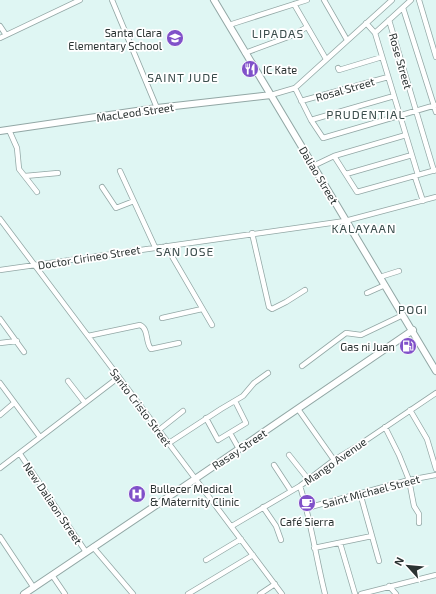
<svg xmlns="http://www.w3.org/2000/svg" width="436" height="594" font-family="'Exo 2',sans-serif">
<rect width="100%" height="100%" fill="#dff6f3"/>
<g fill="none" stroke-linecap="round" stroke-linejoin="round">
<!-- street casing -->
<g stroke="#92a7a5" stroke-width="6">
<path id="street" d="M112,0L157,108
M324,0L347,40
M419,0L436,57
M294,4L326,59
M403,8L436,112
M389,20L434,171
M366,23L375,33L418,175
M229,25L307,0
M0,26L6,35
M375,33L411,0
M0,38L80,0
M245,53L291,36L307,27
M338,68L339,70L382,57
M295,88L311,120L323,138L436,105
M271,95L295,88L392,0
M301,101L388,77
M311,120L394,96
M9,130L17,148L19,169L37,192
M334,156L357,192L436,170
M313,166L334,156L406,135
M120,171L155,247
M346,174L412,155
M25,176L58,173
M415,177L423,201
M102,187L116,208L134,201
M0,219L282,594
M252,233L269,307L272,309L286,302L305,290
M166,246L212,325
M0,270L345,221L436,197
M380,277L399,271
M367,293L385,285
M162,318L202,309
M0,319L24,352
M88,336L140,325C149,329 145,342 151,349L179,343
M0,343L17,341
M302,366L346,333L361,335L403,315
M68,381L85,403
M0,383L40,437
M298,409L334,460
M410,410L427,439L436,469
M0,415L14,403
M206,418L218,440L246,423L235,401
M385,427L399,455L409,480L414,506L419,514V523
M159,430L183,411
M230,433L239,449
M169,443L221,409L243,396L254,383L268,373
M20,454L86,552
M289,455L308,479
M274,465L291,491
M0,468L119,377
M300,486C311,521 316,558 325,594
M360,493L379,561
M263,507L276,526L281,540
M307,508L409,480L436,475
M232,526L300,486L334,460L359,445L436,393
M0,537L34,588
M340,543L355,594
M93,547L133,594
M314,548L372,536
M206,560L241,539
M52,575L65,594
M389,586L396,594
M188,594L253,555
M260,594L275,584
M361,594L436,575"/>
</g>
<!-- secondary casing -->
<g stroke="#92a7a5" stroke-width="8">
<path id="secondary" d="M214,0L436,371
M0,131L157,108L271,95
M24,594L195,479L413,330"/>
</g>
<!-- street -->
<use href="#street" stroke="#fff" stroke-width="4.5"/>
<!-- secondary -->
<use href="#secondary" stroke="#fff" stroke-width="6"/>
</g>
<!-- icons -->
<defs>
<g id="school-disc" transform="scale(0.9)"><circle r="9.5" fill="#8051c9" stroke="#fff"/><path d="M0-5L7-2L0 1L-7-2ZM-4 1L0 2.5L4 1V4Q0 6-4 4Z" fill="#fff"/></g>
<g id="restaurant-disc" transform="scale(0.9)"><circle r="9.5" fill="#8051c9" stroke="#fff"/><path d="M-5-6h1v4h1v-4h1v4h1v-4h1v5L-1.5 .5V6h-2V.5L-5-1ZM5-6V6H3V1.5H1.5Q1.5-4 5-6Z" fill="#fff"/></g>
<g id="fuel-disc" transform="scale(0.9)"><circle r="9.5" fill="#8051c9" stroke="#fff"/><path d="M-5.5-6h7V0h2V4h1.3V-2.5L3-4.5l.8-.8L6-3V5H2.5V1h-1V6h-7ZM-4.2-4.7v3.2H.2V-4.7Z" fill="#fff"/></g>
<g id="hospital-disc" transform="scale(0.9)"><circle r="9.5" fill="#8051c9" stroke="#fff"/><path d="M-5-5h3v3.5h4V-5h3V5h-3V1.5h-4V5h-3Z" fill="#fff"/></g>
<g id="cafe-disc" transform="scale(0.9)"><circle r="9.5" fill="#8051c9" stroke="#fff"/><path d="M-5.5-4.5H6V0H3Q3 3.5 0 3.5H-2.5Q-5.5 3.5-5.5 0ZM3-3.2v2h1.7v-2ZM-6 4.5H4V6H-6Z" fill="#fff"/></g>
</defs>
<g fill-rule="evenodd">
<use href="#school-disc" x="175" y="38"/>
<use href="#restaurant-disc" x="250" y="69"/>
<use href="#fuel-disc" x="408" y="346"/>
<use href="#hospital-disc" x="137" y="494"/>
<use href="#cafe-disc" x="307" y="503"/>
</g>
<g text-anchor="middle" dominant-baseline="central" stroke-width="3.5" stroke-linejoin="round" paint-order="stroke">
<!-- poi labels -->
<g font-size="11" fill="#2b3332" stroke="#fff" text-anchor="end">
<text x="162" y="32">Santa Clara<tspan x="162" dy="13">Elementary School</tspan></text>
<text x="263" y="69" text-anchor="start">IC Kate</text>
<text x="395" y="346">Gas ni Juan</text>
<text x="150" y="488" text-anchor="start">Bullecer Medical<tspan x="150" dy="13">&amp; Maternity Clinic</tspan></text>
<text x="307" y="521" text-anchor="middle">Café Sierra</text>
</g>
<!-- street labels -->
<g font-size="11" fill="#2b3332" stroke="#fff">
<text transform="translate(401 61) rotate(74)">Rose Street</text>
<text transform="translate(345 89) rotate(-16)">Rosal Street</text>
<text transform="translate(135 112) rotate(-8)">MacLeod Street</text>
<text transform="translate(319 175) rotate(59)">Daliao Street</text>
<text transform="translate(89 257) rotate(-9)">Doctor Cirineo Street</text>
<text transform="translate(141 407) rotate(53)">Santo Cristo Street</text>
<text transform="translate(239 449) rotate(-34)">Rasay Street</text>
<text transform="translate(335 461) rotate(-35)">Mango Avenue</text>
<text transform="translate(371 491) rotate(-15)">Saint Michael Street</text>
<text transform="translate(53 503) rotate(56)">New Daliaon Street</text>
</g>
<!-- neighbourhood labels -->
<g font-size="12" letter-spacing="1" fill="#3b4d4c" stroke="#fff">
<text x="278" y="33">LIPADAS</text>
<text x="183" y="77">SAINT JUDE</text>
<text x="366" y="114">PRUDENTIAL</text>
<text x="364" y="228">KALAYAAN</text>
<text x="185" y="251">SAN JOSE</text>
<text x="413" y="309">POGI</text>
</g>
</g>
<!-- north arrow -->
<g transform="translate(408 566) rotate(297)" stroke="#ffffff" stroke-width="3" paint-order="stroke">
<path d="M0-3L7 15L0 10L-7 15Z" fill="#2b3332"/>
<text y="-6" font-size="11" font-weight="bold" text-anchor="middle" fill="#2b3332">N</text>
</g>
</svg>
